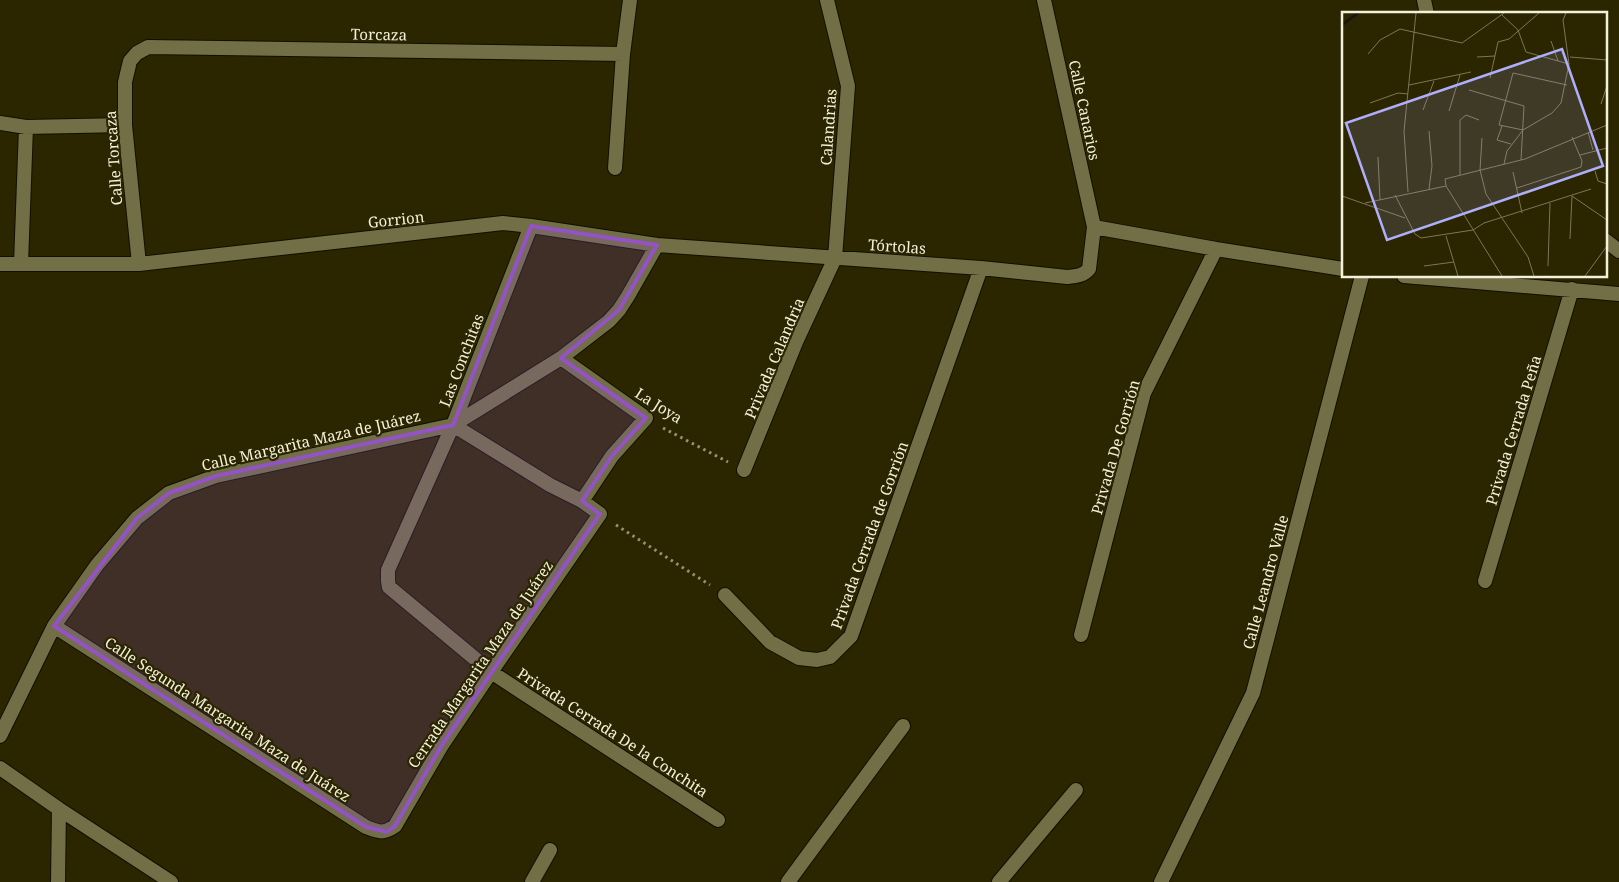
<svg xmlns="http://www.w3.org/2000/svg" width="1619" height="882" font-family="'Noto Serif',serif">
<rect width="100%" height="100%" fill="#2b2600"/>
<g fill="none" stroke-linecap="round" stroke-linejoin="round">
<!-- minor casing -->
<g stroke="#110f00" stroke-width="16">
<path id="minor" d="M1424,0L1427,14
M0,123L26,127L125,125
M615,168L623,54L630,0
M531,226L453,425L388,570V581L389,587L491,672L718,820
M1094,227L1216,249L1343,269
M1605,240L1619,251
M0,264H139L503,223L531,226L657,245L981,268L1067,277C1076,276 1083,276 1089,269L1094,227L1044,0
M21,264L26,127
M139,264L125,125V82L130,61L137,53L148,47L623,54
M1404,276L1619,294
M561,358L646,418L612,456L582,501
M744,470L796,342L835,258L848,86L827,0
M1485,581L1572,289
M725,595L770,642L799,658L817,660L830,657L851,636L981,268
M54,626L366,827C379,832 383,834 395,826L442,745L491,672L600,514L582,501L550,485L453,425
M1081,635L1144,393L1216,249
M0,736L54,626L97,565L137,518L169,493L216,476L453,425L561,358L609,321L619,310L628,296L657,245
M0,768L59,809L171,882
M58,882L59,809
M532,882L550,850
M788,882L903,726
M999,882L1076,790
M1161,882L1253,693L1362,276"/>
</g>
<!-- path -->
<path stroke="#959274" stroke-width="3" stroke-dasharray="2.5 4" stroke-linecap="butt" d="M663,428L728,462
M616,525L710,585"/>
<!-- minor -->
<use href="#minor" stroke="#726e45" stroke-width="14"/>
</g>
<!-- marked area -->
<path fill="#9353c5" fill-opacity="0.2" stroke="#9353c5" stroke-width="4" stroke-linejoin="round" d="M531,226L657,245L619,310L561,358L646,418L612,456L582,501L600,514L442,745L395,826L387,832L366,827L54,626L137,518L169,493L216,476L453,425Z"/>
<g text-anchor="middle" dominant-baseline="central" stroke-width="4.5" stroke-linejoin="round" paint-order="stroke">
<!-- street labels -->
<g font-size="15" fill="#f3f1db" stroke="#2b2600">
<text transform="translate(379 34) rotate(1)">Torcaza</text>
<text transform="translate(1085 110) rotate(78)">Calle Canarios</text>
<text transform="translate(828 127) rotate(-86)">Calandrias</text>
<text transform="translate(113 158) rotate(-94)">Calle Torcaza</text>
<text transform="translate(396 219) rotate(-6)">Gorrion</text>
<text transform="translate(897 246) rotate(4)">Tórtolas</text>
<text transform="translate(774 358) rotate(-67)">Privada Calandria</text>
<text transform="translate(461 360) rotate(-69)">Las Conchitas</text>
<text transform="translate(659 405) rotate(32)">La Joya</text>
<text transform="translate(1513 430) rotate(-73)">Privada Cerrada Peña</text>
<text transform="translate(311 440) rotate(-13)">Calle Margarita Maza de Juárez</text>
<text transform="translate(1115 447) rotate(-74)">Privada De Gorrión</text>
<text transform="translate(869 535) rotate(-70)">Privada Cerrada de Gorrión</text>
<text transform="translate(1265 582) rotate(-75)">Calle Leandro Valle</text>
<text transform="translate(480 664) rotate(-56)">Cerrada Margarita Maza de Juárez</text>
<text transform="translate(228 719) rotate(33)">Calle Segunda Margarita Maza de Juárez</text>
<text transform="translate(613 732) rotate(33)">Privada Cerrada De la Conchita</text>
</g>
</g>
<!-- overview -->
<g transform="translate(1342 12)">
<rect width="265" height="265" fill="#2b2600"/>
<path fill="none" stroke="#171508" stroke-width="2.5" d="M0,13L16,1"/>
<path fill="none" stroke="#7b7758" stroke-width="1" d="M160,3L176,18L184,40L227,52M209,29L216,49M26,42L38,28L58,17L120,31L162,1M135,45L153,44M228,45L265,48M148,66L156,30L167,27L197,1M67,73L129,60M127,78L182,94L179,148M28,91L56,81L66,82M259,92L265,74M81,98L92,69M107,99L118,63M160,114L155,128L169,132M181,118L157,113L171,61L225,73M246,120L251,138M140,126L138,158L144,182L186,245L192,264M238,143L265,136M36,145L38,188M162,152L165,139L181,118L210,101L219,91L227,52L221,8L224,1M253,159L256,169L265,172M171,160L180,201M118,163V108L124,103L137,108M175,176L239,155L240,149L230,125M87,177L90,154L87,119M66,180L62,119L74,1M53,183L73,222L79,226L131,218L142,211L249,177M0,184L63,206M230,184L265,208M23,191L104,174M104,224L116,264M228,227L230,184M82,254L112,250M206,254L208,191M160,264L104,174L103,167L183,147L265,113M243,264L265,234"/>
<path fill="#aeaefb" fill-opacity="0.15" stroke="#aeaefb" stroke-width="2.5" d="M220,37L261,154L45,228L4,111Z"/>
<rect width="265" height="265" fill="none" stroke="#f3f1db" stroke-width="2.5"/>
</g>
</svg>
